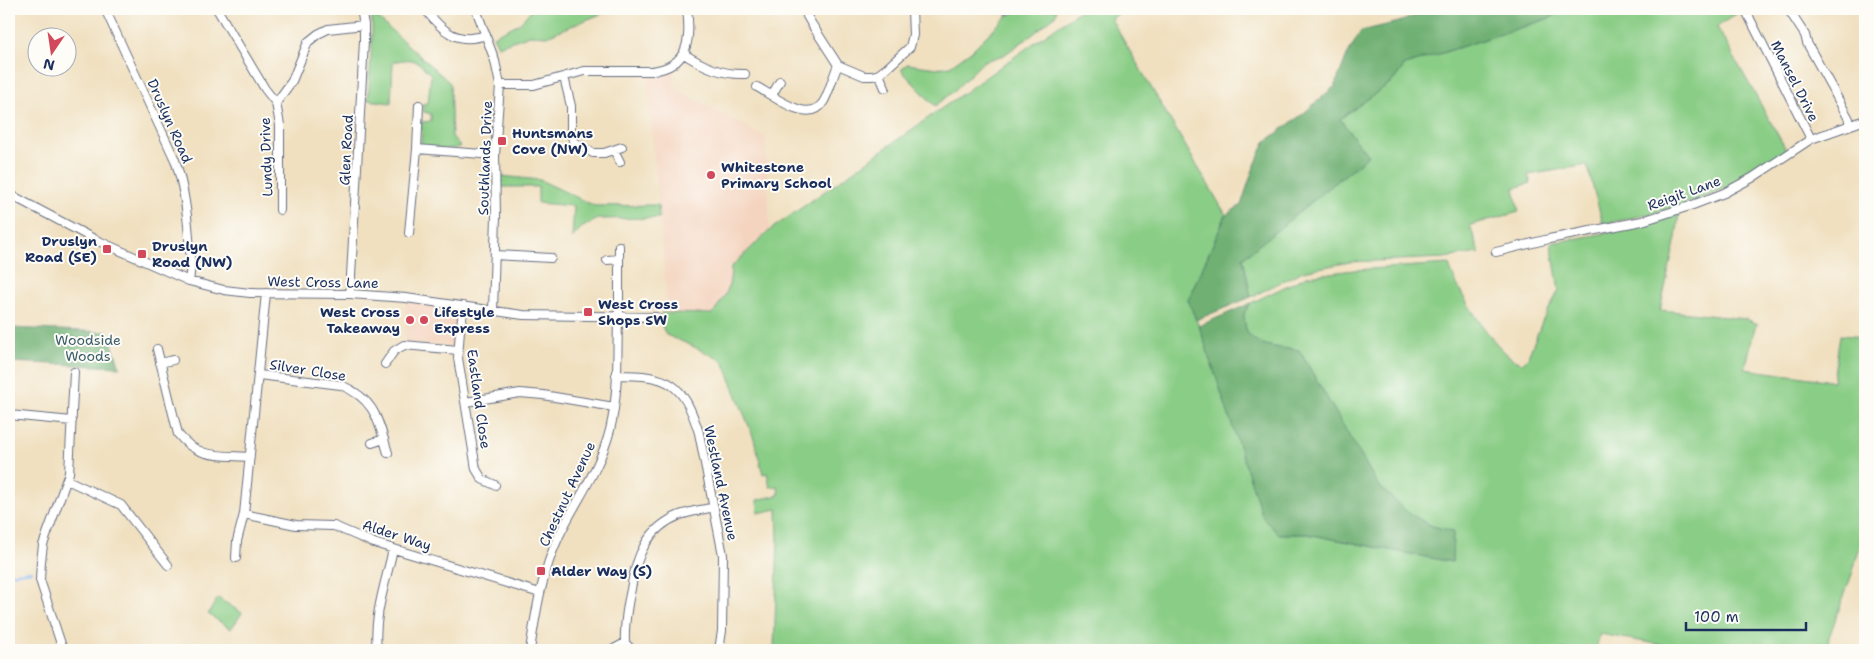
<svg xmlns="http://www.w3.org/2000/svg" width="1874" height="659" font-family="'Shantell Sans',sans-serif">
<rect width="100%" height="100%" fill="#fdfcf7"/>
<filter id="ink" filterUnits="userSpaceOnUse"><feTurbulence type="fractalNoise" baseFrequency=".02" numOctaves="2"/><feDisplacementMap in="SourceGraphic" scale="10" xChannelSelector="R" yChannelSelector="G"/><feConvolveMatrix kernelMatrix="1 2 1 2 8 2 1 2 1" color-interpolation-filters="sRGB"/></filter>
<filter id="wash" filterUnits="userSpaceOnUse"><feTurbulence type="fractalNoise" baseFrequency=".0096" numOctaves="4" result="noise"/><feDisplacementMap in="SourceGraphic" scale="20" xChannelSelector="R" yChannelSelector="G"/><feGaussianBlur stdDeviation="1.12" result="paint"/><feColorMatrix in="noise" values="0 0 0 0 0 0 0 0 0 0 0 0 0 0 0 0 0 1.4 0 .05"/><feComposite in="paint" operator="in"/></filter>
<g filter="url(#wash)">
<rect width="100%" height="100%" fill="#f0e0c0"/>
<!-- built -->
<path fill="#f4d4bf" d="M674,69V88L765,137L770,230L731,267L730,284L728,292L712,314L668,313L647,75H659Z
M406,301L449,307L460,310L454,346L405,343Z"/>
<!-- green -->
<path fill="#8acd86" stroke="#527e72" d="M532,9L566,10L613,9L547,36L530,35L498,46L493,36L520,23Z
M1020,9H1057L1055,16L1032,35L1004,55L984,61L955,90L935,106L901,70L907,64L937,68L950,66L971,51L1008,15Z
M1082,9H1125L1111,19L1226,215L1188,300L1218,373L1278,534H1307L1452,562L1453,531L1432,526L1406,512L1378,485L1299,350C1284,348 1261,348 1250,336C1245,330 1244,320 1244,313L1251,303L1307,276L1354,270L1449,264C1453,286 1501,362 1523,363L1528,357L1542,322L1559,290L1551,243L1606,233L1679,214L1676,238L1660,310L1746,319L1758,324L1755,327L1745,369L1833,381L1840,335L1865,337V529L1852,574L1829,637L1827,650H1691L1600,634L1596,650H774L778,539L777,509L758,513L757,500L779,495L778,486L770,487L767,473L763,474L754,439L723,361L688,344L666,335L660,322L661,313L712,314C726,295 730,291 731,267L770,230Z
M1559,9H1743L1717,27L1787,151C1766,165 1745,179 1721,190C1684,207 1643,216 1603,224L1587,165L1528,175L1531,183L1514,188L1519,212L1470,225L1479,253L1444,258L1350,262L1303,271L1251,297L1243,258L1368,156L1339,119L1393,81L1405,65L1553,17Z
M372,13L450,83L452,136L460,147C448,150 431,151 421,144L422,122L431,121V114L424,112L422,104L428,103L431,75C417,60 414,57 393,62L391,103L368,100L372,40Z
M501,176L540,180L595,206L658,205L659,218L598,219L581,228L572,238L574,206L538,203V187H501Z
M218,598L242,613L231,629L208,614Z"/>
<!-- forest -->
<path fill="#6fb073" stroke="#457068" d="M1433,9H1559L1553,17L1405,65L1393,81L1340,119L1368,156L1243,258L1251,297L1196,320L1188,300L1226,215L1241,205L1252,172L1265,142L1304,113L1335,86L1347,55L1361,31L1399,22Z
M1251,303L1244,313C1244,320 1245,331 1250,336C1261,348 1284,348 1299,350L1378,485L1407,512L1432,526L1453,531L1452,562L1307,534H1278L1263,518L1199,326Z
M9,328L108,332L120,367L9,362Z"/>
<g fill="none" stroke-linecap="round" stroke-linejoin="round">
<!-- stream -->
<path stroke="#86b6f1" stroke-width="2.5" d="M9,574L31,571"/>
</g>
</g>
<g filter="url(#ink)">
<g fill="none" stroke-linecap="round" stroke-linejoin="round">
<!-- minor casing -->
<g stroke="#666d80" stroke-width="10">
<path id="minor" d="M105,9L175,160C184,186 187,210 189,237C190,252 192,266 189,281
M217,9L265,89L276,103L280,125V210
M425,9C442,31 457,45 486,35
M476,9L495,61L500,85L495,155L496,216L493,311
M807,9V16L811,23L838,65L864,76H872L879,74L887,68L910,47L913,35L912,9
M1005,9H1006
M1745,9L1811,139
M1788,9L1805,35L1807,43L1849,119V126
M684,54C703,66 722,75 745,74
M879,74L885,88
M564,77L571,106V134L574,142L593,153H604L622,147
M500,85H534L584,71H652C689,66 691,40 687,9
M757,87C774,96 810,126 824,101C830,90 833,76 838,65
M772,95L780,81
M276,103L292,81L308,42L318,34L328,29L364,25
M417,149L495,155
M614,150L620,162
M9,194L94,239L189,281L224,290L250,293L350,294L406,298L523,315L656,317
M409,233L417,149L419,105
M1496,252L1549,239L1642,221L1690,206L1724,193L1752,178L1811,139L1865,120
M495,255L551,258
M607,260L619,259
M266,293L244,514L296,525L334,526L374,543L540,593
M350,294L364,41V25L361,9
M464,306L460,330L458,358L476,469L482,479L495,485
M157,349L178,434C197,459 221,455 250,457
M160,363L173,360
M385,364L394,351L404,345L458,350
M259,375L341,385C376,400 378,420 388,453
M616,375C669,375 683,382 699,433L723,555L722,631L719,650
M466,402L520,393L543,395L614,407
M9,415L72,421
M372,443L384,439
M67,480L121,505L168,565
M236,558L237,541L244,514
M625,643L632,650
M63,650L40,580L41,561L43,545L69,473L74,372
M377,650C373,616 386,582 393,549
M530,650C536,611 542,572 559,536C576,501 600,469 610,430C619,393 617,354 618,316L619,311V246
M612,650L625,643C624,624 627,607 631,589C636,556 647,528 680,515C691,511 703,510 714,507"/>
</g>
<!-- minor -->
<use href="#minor" stroke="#fff" stroke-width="8"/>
</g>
</g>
<!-- markers -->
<g fill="#d1495b" stroke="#fdfcf7" stroke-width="2">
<rect x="497" y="136" width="10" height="10" rx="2.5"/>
<circle cx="711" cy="175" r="5"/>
<rect x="102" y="244" width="10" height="10" rx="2.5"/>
<rect x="137" y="249" width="10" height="10" rx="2.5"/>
<rect x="583" y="307" width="10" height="10" rx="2.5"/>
<circle cx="410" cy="320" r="5"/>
<circle cx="424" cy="320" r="5"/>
<rect x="536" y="566" width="10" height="10" rx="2.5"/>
</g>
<g text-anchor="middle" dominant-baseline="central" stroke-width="4" stroke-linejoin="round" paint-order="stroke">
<!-- street labels -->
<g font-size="14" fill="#1b2f5e" stroke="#fdfcf7">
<text transform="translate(1795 81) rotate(63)">Mansel Drive</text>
<text transform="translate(170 121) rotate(66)">Druslyn Road</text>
<text transform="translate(346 150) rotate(-87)">Glen Road</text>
<text transform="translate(266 157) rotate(-92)">Lundy Drive</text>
<text transform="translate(485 158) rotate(-88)">Southlands Drive</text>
<text transform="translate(1684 193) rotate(-20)">Reigit Lane</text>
<text transform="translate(323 282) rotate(1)">West Cross Lane</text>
<text transform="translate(308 370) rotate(9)">Silver Close</text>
<text transform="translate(479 399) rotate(82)">Eastland Close</text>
<text transform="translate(721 483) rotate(78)">Westland Avenue</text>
<text transform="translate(567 494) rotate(-65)">Chestnut Avenue</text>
<text transform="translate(397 535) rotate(18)">Alder Way</text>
</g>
<!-- poi labels -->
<g font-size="14" font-weight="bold" fill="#1b2f5e" stroke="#fdfcf7" text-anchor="start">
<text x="512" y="133">Huntsmans<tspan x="512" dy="16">Cove (NW)</tspan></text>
<text x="721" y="167">Whitestone<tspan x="721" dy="16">Primary School</tspan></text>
<text x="97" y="241" text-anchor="end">Druslyn<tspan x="97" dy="16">Road (SE)</tspan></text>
<text x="152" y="246">Druslyn<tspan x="152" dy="16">Road (NW)</tspan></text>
<text x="598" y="304">West Cross<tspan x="598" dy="16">Shops SW</tspan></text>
<text x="400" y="312" text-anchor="end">West Cross<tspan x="400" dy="16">Takeaway</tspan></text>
<text x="434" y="312">Lifestyle<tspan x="434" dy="16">Express</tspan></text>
<text x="551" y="571">Alder Way (S)</text>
</g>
<!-- park labels -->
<g font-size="14" fill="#3c5e6a" stroke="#fdfcf7">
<text x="88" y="340">Woodside<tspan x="88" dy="16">Woods</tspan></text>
</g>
</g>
<!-- margin -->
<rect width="1874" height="659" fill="none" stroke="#fdfcf7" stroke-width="30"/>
<!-- north arrow -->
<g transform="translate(52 52) rotate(193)"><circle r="24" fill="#fdfcf7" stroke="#a3aaba"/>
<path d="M0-4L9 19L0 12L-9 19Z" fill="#d1495b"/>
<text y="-8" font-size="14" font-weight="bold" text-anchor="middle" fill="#1b2f5e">N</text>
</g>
<!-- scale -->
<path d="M1686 622v8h120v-8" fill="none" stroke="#1b2f5e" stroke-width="2.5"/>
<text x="1694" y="622" font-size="15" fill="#1b2f5e" stroke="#fdfcf7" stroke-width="4" paint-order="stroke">100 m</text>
</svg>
